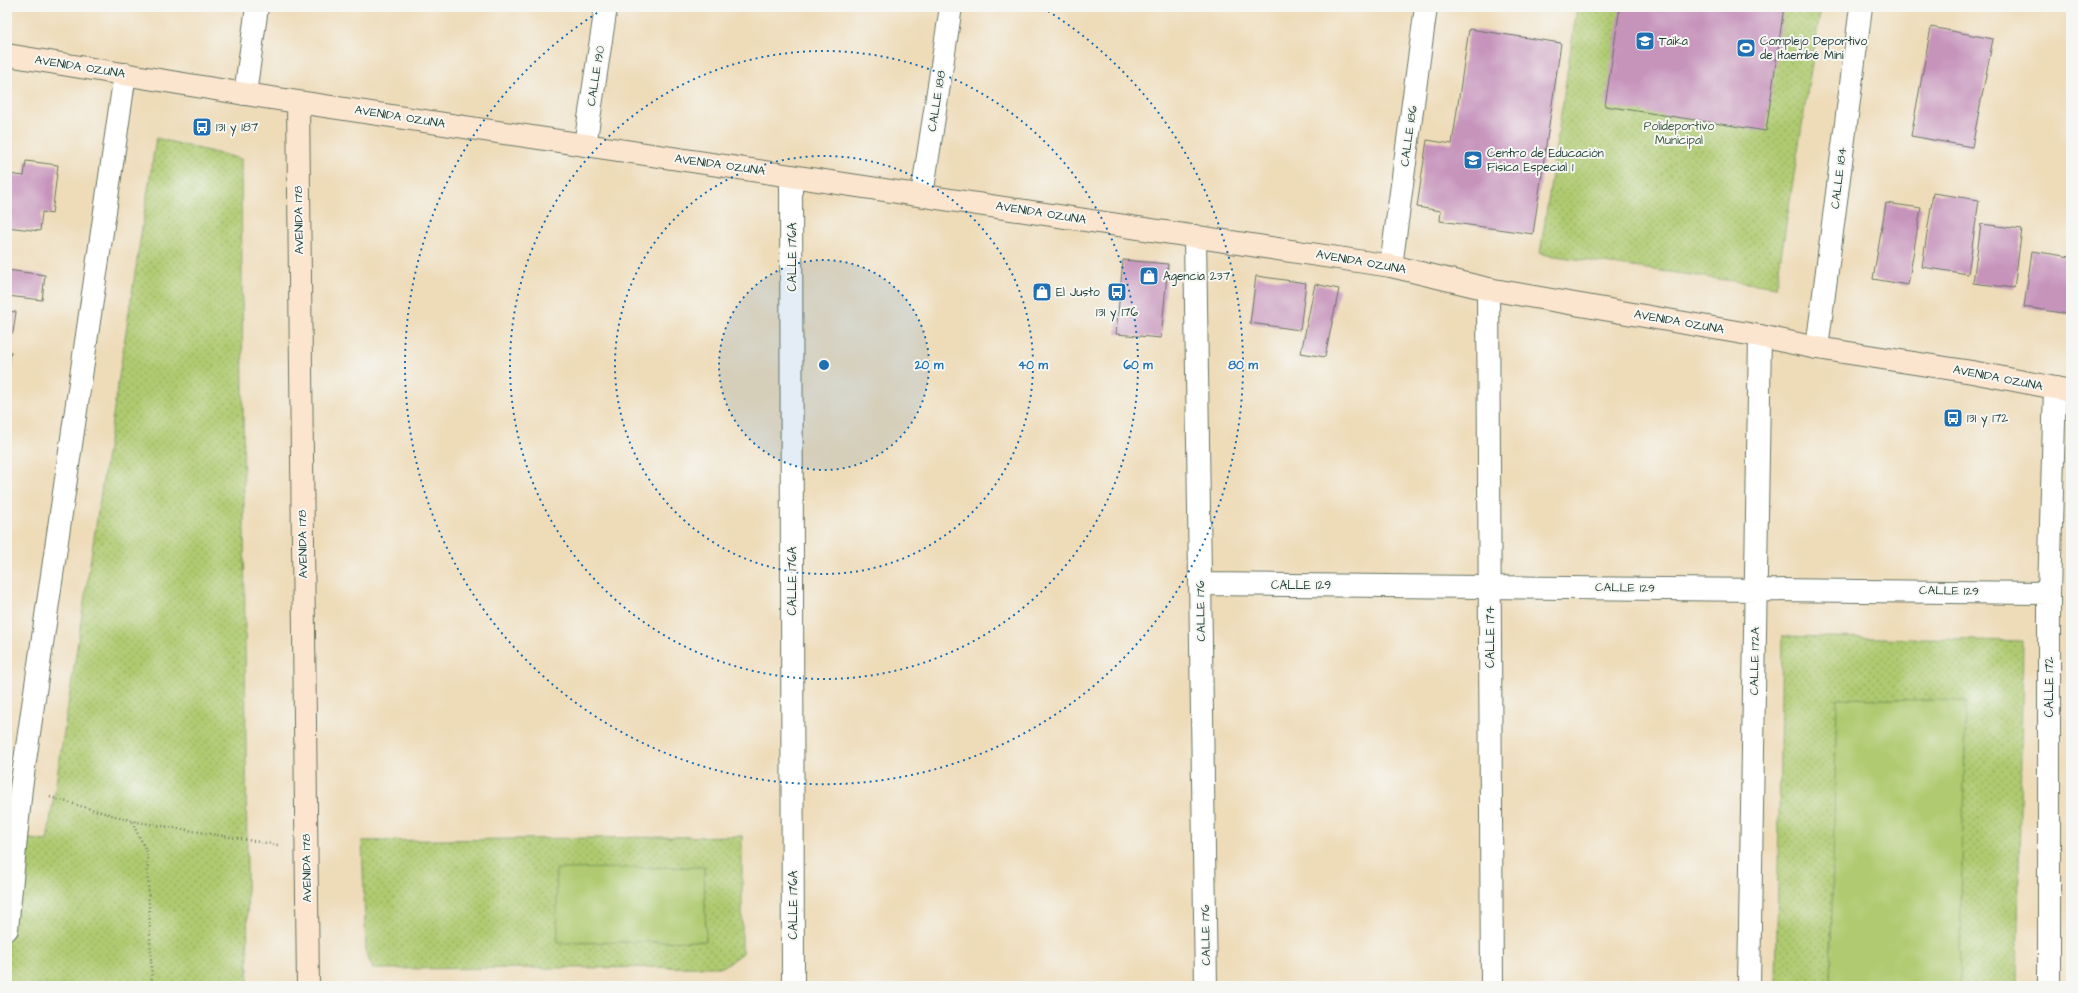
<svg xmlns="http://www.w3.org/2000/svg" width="2078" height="993" font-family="'Architects Daughter',sans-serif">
<defs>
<pattern id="grass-dots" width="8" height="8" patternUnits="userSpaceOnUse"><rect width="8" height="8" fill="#afca70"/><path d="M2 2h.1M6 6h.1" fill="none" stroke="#8ea55d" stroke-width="1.8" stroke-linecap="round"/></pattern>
</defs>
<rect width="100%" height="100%" fill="#f6f6f2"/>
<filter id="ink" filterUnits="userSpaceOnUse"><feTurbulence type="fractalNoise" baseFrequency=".025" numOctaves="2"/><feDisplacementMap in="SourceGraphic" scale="8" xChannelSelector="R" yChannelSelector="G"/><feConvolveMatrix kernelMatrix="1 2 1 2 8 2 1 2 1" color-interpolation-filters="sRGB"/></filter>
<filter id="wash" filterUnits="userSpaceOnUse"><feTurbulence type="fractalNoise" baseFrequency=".012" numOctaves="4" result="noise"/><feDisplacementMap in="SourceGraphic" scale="16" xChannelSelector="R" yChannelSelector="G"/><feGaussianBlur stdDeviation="0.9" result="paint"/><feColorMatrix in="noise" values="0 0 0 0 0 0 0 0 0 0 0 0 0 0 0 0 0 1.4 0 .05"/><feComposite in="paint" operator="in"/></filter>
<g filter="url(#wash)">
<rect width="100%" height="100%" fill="#eedcb9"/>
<!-- grass -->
<path fill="url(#grass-dots)" stroke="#678452" d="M1577,7H1821L1776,287L1540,254Z
M156,138L241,159L248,986H7V836L47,841Z
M1782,636L2023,641L2017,986H1776Z
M742,836V953L723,967L373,969L366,953L362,841Z"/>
<!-- pitch -->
<path fill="#afca70" stroke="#678452" d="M1837,698L1966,701L1959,986H1830Z
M704,867L706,941L558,943L556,869Z"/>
<g id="blocks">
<!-- building -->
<path fill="#c693bb" d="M1620,7H1784L1766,131L1605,106Z
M1931,27L1993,39L1972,147L1911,136Z
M1469,29L1561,43L1533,234L1440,221L1441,211L1417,207L1427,140L1452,144Z
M7,148H12L9,174L24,176L26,161L58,165L52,214L42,212L40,231L7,227Z
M1933,193L1979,200L1968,274L1922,267Z
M1886,203L1921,208L1908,285L1873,279Z
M1981,224L2022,229L2014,288L1973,283Z
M2032,251L2071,257V294L2068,314L2024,307Z
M1123,260L1168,264L1161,338L1116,334Z
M7,270L45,275L42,300L7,296Z
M1256,276L1306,283L1300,330L1250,323Z
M1315,284L1339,289L1325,357L1301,353Z
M7,311L16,312L13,333L7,332Z
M7,351H11L8,378H7Z"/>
</g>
</g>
<g filter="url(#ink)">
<use href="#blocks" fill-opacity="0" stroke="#677563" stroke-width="1"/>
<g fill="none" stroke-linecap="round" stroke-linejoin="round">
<!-- street casing -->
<g stroke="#677563" stroke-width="24">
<path id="street" d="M245,94L257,7
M585,145L606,7
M791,176L793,986
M922,195L951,7
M1195,236L1206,986
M1391,266L1426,7
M1488,289L1492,986
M1817,348L1861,7
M1200,584L2049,593
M7,929L21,788L125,74
M1749,986L1760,336
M2049,986V593L2055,388"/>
</g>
<!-- secondary casing -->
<g stroke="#677563" stroke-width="24">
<path id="secondary" d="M7,55L245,94L1391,266L1488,289L1760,336L1817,348L1972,372L2071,391
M298,102L308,986"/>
</g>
<!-- path -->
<path stroke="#677563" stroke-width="2.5" stroke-dasharray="1 3" stroke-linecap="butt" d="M50,797L132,821L278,845
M132,822L147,852L152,986"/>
<!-- street -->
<use href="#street" stroke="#fff" stroke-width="22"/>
<!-- secondary -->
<use href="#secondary" stroke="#fbe5cf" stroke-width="22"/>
</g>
</g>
<!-- distance rings -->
<circle cx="824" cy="365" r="105" fill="#1f6fb2" fill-opacity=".12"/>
<g fill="none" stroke="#1f6fb2" stroke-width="2" stroke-dasharray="2 4">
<circle cx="824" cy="365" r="105"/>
<circle cx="824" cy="365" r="209"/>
<circle cx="824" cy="365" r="314"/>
<path d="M1043 8A419 419 0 1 1 605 8"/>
</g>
<!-- icons -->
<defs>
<g id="school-square" transform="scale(1)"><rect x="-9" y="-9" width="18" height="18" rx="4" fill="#1f6fb2" stroke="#f6f6f2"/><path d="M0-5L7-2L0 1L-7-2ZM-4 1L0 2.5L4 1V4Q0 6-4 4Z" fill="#fff"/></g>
<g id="stadium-square" transform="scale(1)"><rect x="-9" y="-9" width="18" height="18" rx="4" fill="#1f6fb2" stroke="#f6f6f2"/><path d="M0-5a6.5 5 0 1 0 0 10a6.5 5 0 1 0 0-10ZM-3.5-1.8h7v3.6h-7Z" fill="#fff"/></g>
<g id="bus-square" transform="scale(1)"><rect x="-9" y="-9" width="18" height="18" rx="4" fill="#1f6fb2" stroke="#f6f6f2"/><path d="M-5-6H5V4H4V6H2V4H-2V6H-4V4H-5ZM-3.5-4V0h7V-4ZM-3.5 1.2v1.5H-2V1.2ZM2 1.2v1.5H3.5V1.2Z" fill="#fff"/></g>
<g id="shop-square" transform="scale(1)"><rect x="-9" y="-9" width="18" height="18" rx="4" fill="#1f6fb2" stroke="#f6f6f2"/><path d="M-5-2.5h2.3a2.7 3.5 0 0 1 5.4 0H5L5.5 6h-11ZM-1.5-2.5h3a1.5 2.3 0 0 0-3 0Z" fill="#fff"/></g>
</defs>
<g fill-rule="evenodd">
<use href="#school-square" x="1645" y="41"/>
<use href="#stadium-square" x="1746" y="48"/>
<use href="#bus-square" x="202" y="127"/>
<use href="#school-square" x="1473" y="160"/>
<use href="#shop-square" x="1149" y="276"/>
<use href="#shop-square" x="1042" y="292"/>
<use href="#bus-square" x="1117" y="292"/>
<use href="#bus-square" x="1953" y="418"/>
</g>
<g text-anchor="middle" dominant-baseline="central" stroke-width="4" stroke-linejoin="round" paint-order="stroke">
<!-- poi labels -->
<g font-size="12" fill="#1f3d34" stroke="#f6f6f2" text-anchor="start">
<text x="1659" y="41">Taika</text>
<text x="1760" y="41">Complejo Deportivo<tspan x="1760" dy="14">de Itaembé Miní</tspan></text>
<text x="216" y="127">131 y 187</text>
<text x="1487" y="153">Centro de Educación<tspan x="1487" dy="14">Física Especial 1</tspan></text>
<text x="1163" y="276">Agencia 237</text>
<text x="1056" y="292">El Justo</text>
<text x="1117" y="312" text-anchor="middle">131 y 176</text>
<text x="1967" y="418">131 y 172</text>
</g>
<!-- street labels -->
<g font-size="12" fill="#1f3d34" stroke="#f6f6f2">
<text transform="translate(80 67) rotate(9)">AVENIDA OZUNA</text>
<text transform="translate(596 76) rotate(-81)">CALLE 190</text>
<text transform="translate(937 101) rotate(-81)">CALLE 188</text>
<text transform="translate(400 117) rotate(9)">AVENIDA OZUNA</text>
<text transform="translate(1409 136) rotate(-82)">CALLE 186</text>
<text transform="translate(720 165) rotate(8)">AVENIDA OZUNA</text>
<text transform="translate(1839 178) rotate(-83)">CALLE 184</text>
<text transform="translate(1041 213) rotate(9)">AVENIDA OZUNA</text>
<text transform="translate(299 220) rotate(-91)">AVENIDA 178</text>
<text transform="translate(792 257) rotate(-90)">CALLE 176A</text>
<text transform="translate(1361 262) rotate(10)">AVENIDA OZUNA</text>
<text transform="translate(1679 322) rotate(10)">AVENIDA OZUNA</text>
<text transform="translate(1998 378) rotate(11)">AVENIDA OZUNA</text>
<text transform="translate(303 544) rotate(-91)">AVENIDA 178</text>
<text transform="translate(792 581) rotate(-90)">CALLE 176A</text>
<text x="1301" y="585">CALLE 129</text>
<text transform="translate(1625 588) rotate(1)">CALLE 129</text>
<text transform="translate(1949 591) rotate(1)">CALLE 129</text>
<text transform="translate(1201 611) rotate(-91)">CALLE 176</text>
<text transform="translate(1490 637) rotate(-90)">CALLE 174</text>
<text transform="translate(1755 661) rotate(-89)">CALLE 172A</text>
<text transform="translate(2049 687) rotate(-90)">CALLE 172</text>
<text transform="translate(307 868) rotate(-91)">AVENIDA 178</text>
<text transform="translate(793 905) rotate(-90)">CALLE 176A</text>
<text transform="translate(1206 935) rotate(-91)">CALLE 176</text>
</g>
<!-- park labels -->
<g font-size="12" fill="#3c5940" stroke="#f6f6f2">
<text x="1679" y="126">Polideportivo<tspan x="1679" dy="14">Municipal</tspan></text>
</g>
</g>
<circle cx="824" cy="365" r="6" fill="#1f6fb2" stroke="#f6f6f2" stroke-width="2"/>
<g font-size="12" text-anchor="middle" font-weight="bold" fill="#1f6fb2" stroke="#f6f6f2" stroke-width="4" stroke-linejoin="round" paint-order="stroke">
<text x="929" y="369">20 m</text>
<text x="1033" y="369">40 m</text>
<text x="1138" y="369">60 m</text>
<text x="1243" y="369">80 m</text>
</g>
<!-- margin -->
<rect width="2078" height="993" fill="none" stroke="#f6f6f2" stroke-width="24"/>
</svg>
